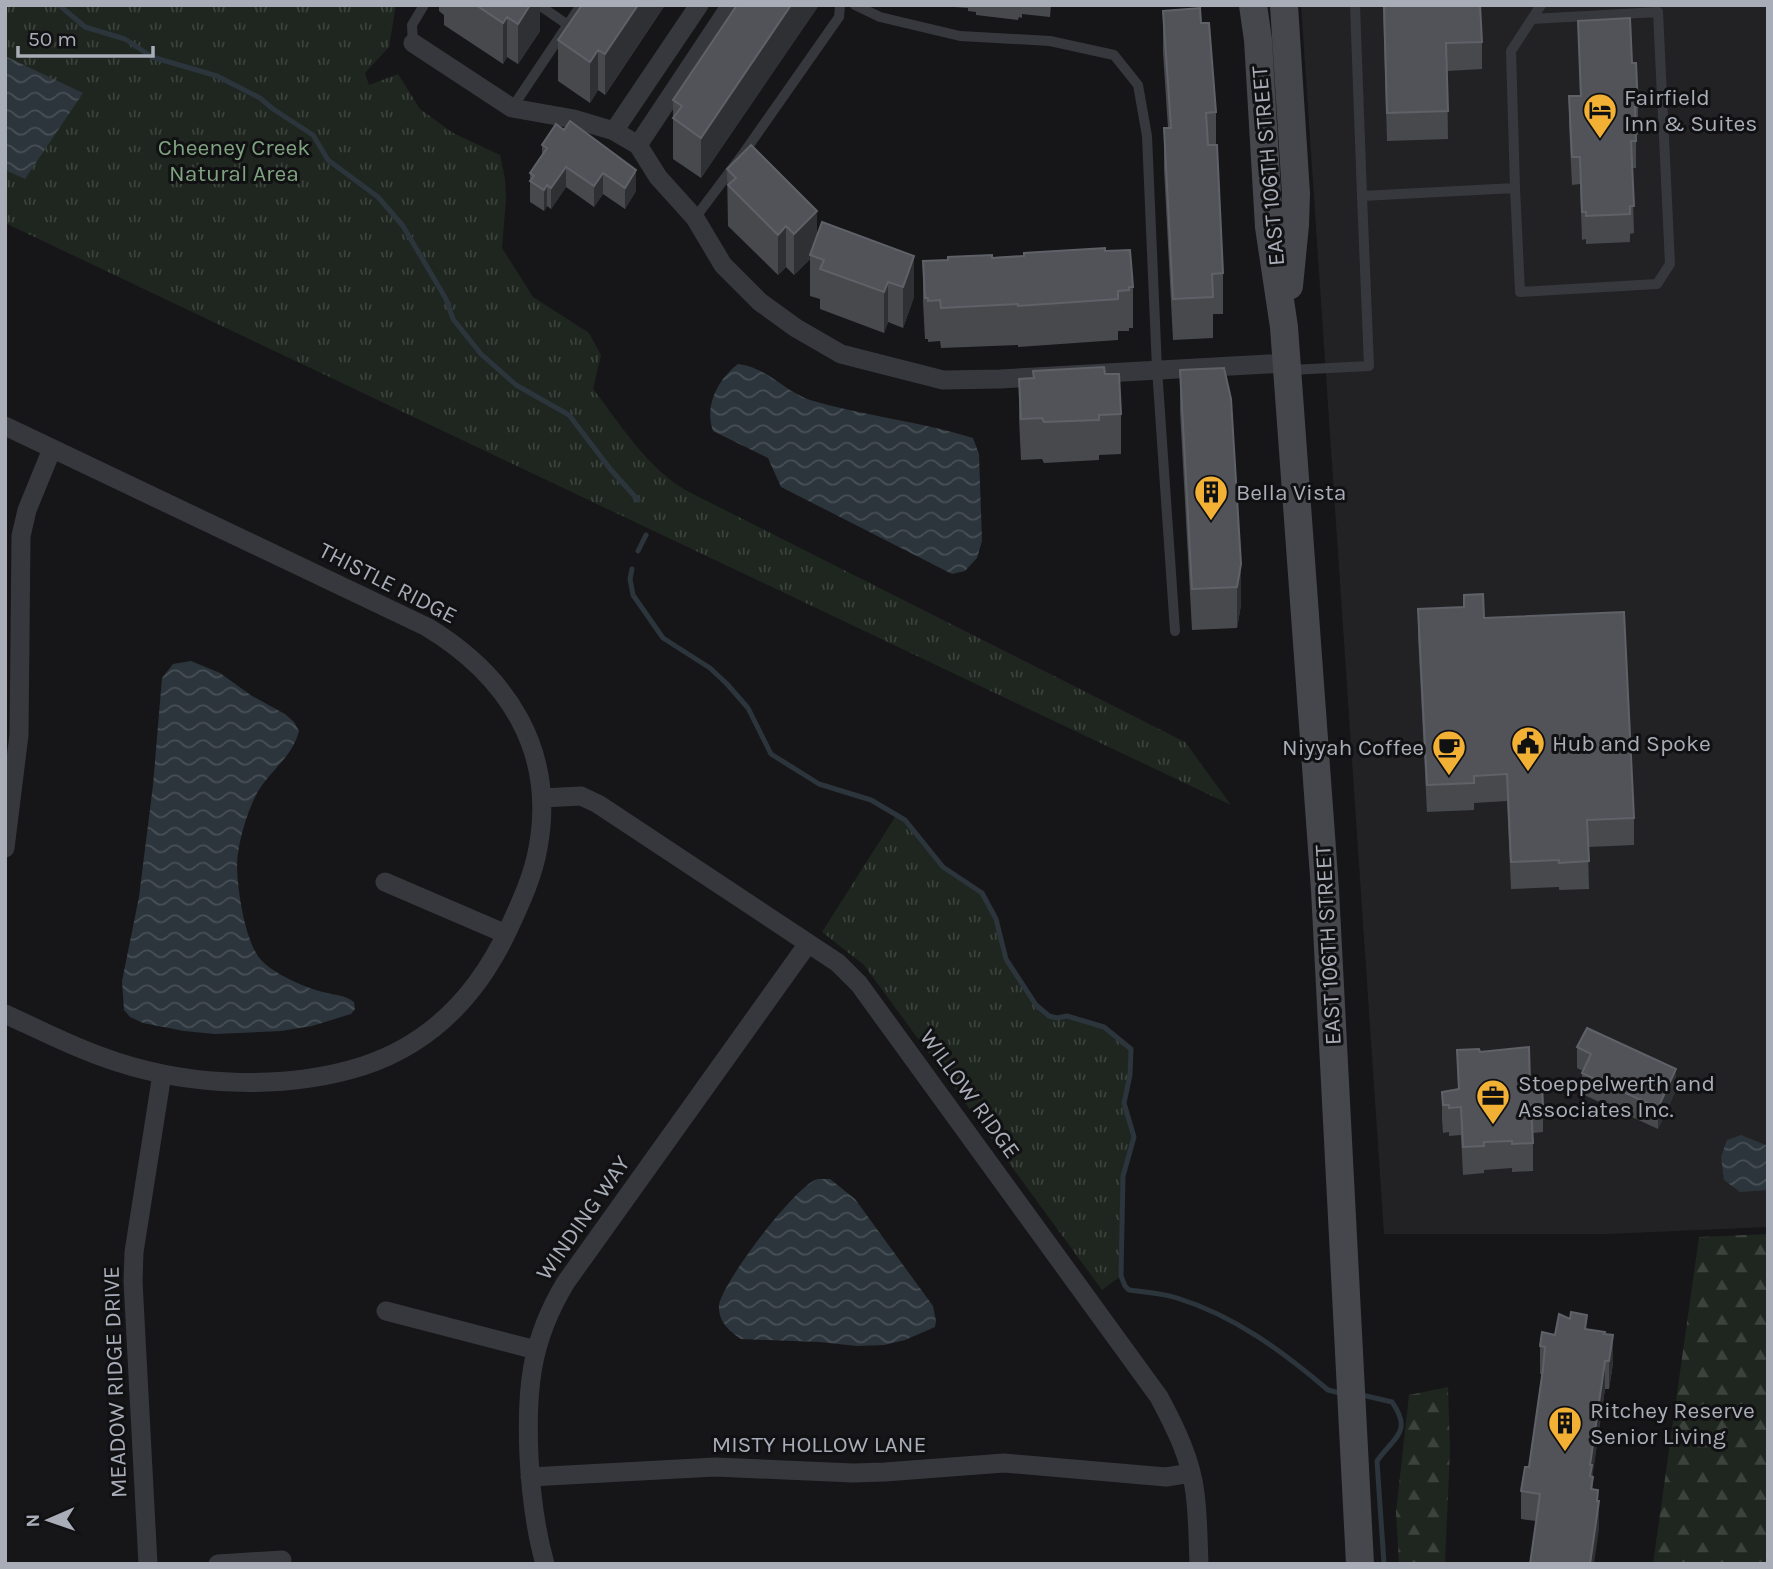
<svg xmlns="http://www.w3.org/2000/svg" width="1773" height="1569" font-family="Karla,sans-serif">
<defs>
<pattern id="forest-firs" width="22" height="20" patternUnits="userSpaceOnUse" patternTransform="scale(1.75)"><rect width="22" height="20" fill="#1e261f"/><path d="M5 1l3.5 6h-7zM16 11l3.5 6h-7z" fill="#3c433d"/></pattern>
<pattern id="park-tufts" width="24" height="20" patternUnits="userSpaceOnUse" patternTransform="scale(1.75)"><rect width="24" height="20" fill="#1e261f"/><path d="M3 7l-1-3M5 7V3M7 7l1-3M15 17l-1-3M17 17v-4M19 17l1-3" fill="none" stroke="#3c433d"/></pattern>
<pattern id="water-waves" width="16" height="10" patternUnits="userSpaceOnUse" patternTransform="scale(1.75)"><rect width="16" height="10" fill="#2c353c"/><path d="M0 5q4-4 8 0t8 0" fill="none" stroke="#485056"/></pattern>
</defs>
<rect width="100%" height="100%" fill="#161618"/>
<!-- built -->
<path fill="#222225" d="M1301,5H1768V1227L1607,1234H1384Z"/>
<!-- forest -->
<path fill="url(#forest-firs)" d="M1768,1234V1564H1653L1699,1237Z
M1448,1387L1450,1450L1445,1564H1399L1396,1512L1409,1395Z"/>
<!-- park -->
<path fill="url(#park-tufts)" d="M5,5H396L389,47L365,73L369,85L398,74L420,109L453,133L500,155L505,179L506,199L502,248L533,297L589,333L601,355L593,389C622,426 647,469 689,492L1185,742L1231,805L5,223Z
M897,814L916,833L943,867L982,893L996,919L1006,959L1036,1005L1049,1016H1067L1104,1027L1131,1049L1130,1075L1124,1103L1134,1137L1123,1176L1121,1276L1102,1290L864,965L822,932Z"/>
<!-- water -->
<path fill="url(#water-waves)" d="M5,56L83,93L25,179L5,170Z
M738,364C769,368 783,391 810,400C863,416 920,421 973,438L979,454L982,541L977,558L965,571L952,574L781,487L768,458L713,431C704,406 718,379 738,364Z
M191,661L220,673L252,696L285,714L294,722L299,731C292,759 267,772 255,797C246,816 238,842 237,864C237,888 245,944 262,961C275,974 302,986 319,991C331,995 344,994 354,1002L355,1009L351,1014L312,1026L281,1031L215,1034L184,1031L143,1023L130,1017L124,1010L122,981L139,897L153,785L162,678L173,664Z
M1741,1135L1768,1146V1190L1740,1192L1724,1180L1721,1157L1727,1140Z
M818,1179H830L855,1199L933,1306L936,1321L935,1327L905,1340L884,1345L857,1346L819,1342L741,1339C729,1331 718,1321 719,1305C722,1283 797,1183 818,1179Z"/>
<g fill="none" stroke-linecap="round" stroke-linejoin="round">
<!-- stream -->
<path stroke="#2c353c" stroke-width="5" d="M59,5L85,27L125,39L152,57L217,76L260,98L273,109L313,135L328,160L378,197L403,226L446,299L453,319L481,354L516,385L569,415L611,470L638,500
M638,551L646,535
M632,569L630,579L633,595L663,638L710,668L727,684L748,708L771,754L819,784L871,800L905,820L943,867L982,893L996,919L1006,959L1036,1005L1049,1016L1057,1018L1067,1016L1104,1027L1131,1049L1130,1075L1124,1103L1134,1137L1123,1176L1121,1276L1125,1286L1129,1290C1145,1292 1162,1293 1177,1298C1235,1316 1282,1351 1328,1390L1340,1393
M1362,1395L1392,1402C1413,1432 1394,1437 1377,1461L1384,1564"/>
<!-- service -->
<path stroke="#37383d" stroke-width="10" d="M539,5L568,25
M855,5L880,17L960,36L1050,41L1114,55L1138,85L1147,136L1157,369L1175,631
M1355,5L1362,196
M413,43L412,25L424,5
M512,108L581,5
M1515,188L1520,292L1657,284L1670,264L1658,12L1532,19
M695,218L743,154L839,17L840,5
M1291,370L1369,366L1362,196L1515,188L1511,51L1541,5"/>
<!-- minor -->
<path stroke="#37383d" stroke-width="19" d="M413,43L512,108L574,119L614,131L638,145L658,177L695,218L723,265L760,302L796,328L841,354L943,380L1000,379L1286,363
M614,131L699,5
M638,145L731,5
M5,426L427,627C508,676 556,751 538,848C533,876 521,902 509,928C479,993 433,1043 363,1066C287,1090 194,1087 117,1062C79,1050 42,1031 5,1014
M542,798L581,796L598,804L838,963L859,984L1159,1397C1175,1427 1191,1459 1195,1493C1198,1516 1198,1540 1199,1564
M5,848L19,735L21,536L27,510L52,449
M385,882L506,934
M386,1311L536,1350
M530,1477L715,1467L853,1473L885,1472L1004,1463L1166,1477L1191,1473
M148,1564L133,1281L134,1252L162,1074
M218,1564L282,1560
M545,1564C535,1529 531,1494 529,1457C526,1390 530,1341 566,1282L807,945"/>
<!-- secondary -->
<path stroke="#45474d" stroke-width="28" d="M1253,5L1258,40L1269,227L1284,327L1325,890L1360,1564
M1284,5L1296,194L1295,225L1289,286"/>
</g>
<!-- wall -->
<path fill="#47494d" d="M439,5H540V31L518,64L507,57L503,64L444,25V15L439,11Z
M665,5L605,95L598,90L590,103L558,81V40Z
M818,5L701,178L673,159V100Z
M1051,5L1050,17L1022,14V18L1019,17L1018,20L976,15V12L968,11V8L940,6Z
M1383,5L1482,42V69L1447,71L1448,139L1387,141Z
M1163,11L1201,23L1216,112V145L1223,273V314H1213V338L1173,340L1164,169V128H1168L1163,52Z
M1578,21L1632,63L1638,107V135H1636V168H1632L1634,233L1630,234V242L1586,244V239L1582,240L1580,184L1572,185L1569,124V96H1580Z
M556,124L636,191L625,209L603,194L594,207L566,187L551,209L547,206L544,211L530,202V173L542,156V145Z
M727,169L817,235L822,222L914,297L903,328L888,322L884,333L820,309V299L810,296V259L794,275L786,267L778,275L728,226Z
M1105,251L1133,287V328H1129V331H1118V340L1018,347V345L941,348L940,341L928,342V339H925L923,302V261Z
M1224,368L1241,605L1237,628L1192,630L1180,411V370Z
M1105,374L1121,414V454L1099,455V460L1044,463L1042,459L1021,460L1019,419V379Z
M1418,609L1484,618L1634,818V845L1588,847L1589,889L1559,890V887L1511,889L1507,801L1474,803V810L1427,812L1418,637Z
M1577,1047L1676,1090L1658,1129L1582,1094V1073L1583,1071L1577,1068Z
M1457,1050L1480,1052L1530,1085L1543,1105V1132L1533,1133V1171L1512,1172V1168L1484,1170V1173L1463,1175L1461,1135L1449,1136V1132L1443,1133L1442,1119V1092L1458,1089Z
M1587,1329L1605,1334L1613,1363L1609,1389H1605L1592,1477L1593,1489L1598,1501L1599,1529L1521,1519V1491L1529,1467L1542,1374H1540V1346L1555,1335Z"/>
<!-- shaded-wall -->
<path fill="#2f3033" d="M530,5H540V31L518,64V24Z
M638,5H665L605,95V54Z
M791,5H818V7L701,178V138Z
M507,17V57L503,64V23Z
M598,50V90L590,103V62Z
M566,167V187L551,209V188Z
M636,170V191L625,209V188Z
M603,173V194L594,207V186Z
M547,185V206L544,211V190Z
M817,211V251L810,255V259L794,275V234Z
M786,226V267L778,275V235Z
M914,256V297L903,328V287Z
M888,282V322L884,333V292Z
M1241,564V605L1237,628V587Z
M1676,1069V1090L1658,1129V1108Z
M1613,1335V1363L1609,1389V1361Z
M1605,1361V1389L1592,1480L1593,1477V1505L1591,1499L1590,1465Z
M1598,1490V1510L1599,1501V1529L1594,1564H1590Z"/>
<!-- building -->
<path fill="#525359" stroke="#5f6168" stroke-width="2" d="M476,5H530L518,24L507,17L503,23Z
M582,5H638L605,54L598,50L590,62L558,40Z
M737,5H791L701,138L673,118L682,106L673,100Z
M1384,5H1480L1482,42L1446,43L1448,111L1387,113Z
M1200,8L1201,23H1209L1216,112L1206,113L1208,145H1217L1223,273L1212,274L1213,297L1173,299L1164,128H1171L1163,11Z
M1630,18L1632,63H1636L1638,107H1635L1636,141H1631L1634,206H1630V214L1586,216V212H1582L1580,157H1572L1569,96H1581L1578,21Z
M570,121L636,170L625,188L603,173L594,186L566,167L551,188L547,185L544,190L530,181L534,176L530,173L547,148L542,145L556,124L564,130Z
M751,145L817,211L794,234L786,226L778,235L728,185L736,178L727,169Z
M822,222L914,256L903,287L888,282L884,292L820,269L824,260L810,255Z
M1105,248V251L1130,250L1133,287H1129V290L1118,291V299L1018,306V304L941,308L940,300L928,301V298H925L923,261L948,260V257L992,255V258L1024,256V253Z
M1104,367L1105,374H1119L1121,414L1099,415V420L1044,422L1042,418L1021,419L1019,379L1034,378L1033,371Z
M1224,368L1231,399L1241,564L1237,587L1192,589L1180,370Z
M1483,594L1484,618L1624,612L1634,818L1587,820L1589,861L1559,863V860L1511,862L1507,774L1474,776V783L1427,785L1418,609L1464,607V595Z
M1587,1028L1676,1069L1658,1108L1582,1073L1591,1054L1577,1047Z
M1529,1047L1530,1085L1542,1084L1543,1105H1531L1533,1143L1512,1144V1141L1484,1142V1146L1463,1147L1461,1107L1449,1108V1105H1443L1442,1092L1459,1089L1457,1050L1479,1049L1480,1052Z
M1571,1312L1587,1315L1585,1329L1605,1332L1604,1334L1613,1335L1609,1361H1605L1590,1465H1592L1590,1476L1593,1477L1591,1489L1598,1490L1597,1501H1599L1590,1564H1530L1540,1494L1521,1491L1525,1467H1529L1543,1369L1545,1347L1540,1346L1542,1332L1555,1335L1559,1314L1570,1319Z"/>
<!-- icons -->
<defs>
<g id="hotel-pin" transform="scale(1.75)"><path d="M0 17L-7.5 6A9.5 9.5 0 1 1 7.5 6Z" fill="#f2b134" stroke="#111113"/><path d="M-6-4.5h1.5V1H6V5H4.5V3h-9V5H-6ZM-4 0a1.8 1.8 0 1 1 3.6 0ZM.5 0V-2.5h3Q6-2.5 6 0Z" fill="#111"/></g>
<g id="building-pin" transform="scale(1.75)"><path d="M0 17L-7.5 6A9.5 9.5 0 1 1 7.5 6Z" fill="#f2b134" stroke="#111113"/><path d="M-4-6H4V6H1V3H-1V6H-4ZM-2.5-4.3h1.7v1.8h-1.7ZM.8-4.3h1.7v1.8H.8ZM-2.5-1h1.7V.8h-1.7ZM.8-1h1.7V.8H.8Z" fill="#111"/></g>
<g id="civic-pin" transform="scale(1.75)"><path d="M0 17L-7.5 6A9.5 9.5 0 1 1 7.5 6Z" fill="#f2b134" stroke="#111113"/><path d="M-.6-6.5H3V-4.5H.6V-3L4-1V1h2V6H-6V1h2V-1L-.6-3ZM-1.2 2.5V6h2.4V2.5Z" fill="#111"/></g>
<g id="cafe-pin" transform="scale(1.75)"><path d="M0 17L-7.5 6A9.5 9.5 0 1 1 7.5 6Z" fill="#f2b134" stroke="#111113"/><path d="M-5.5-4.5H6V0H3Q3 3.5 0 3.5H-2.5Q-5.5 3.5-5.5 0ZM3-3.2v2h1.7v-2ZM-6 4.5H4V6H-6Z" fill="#111"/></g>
<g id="office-pin" transform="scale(1.75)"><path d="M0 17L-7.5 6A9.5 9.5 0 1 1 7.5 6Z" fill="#f2b134" stroke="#111113"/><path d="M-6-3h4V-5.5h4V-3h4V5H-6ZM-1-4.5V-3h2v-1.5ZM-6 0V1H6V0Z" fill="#111"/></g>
</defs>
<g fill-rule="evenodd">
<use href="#hotel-pin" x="1600" y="110"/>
<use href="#building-pin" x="1211" y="492"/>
<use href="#civic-pin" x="1528" y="743"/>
<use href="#cafe-pin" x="1449" y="747"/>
<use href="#office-pin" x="1493" y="1096"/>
<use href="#building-pin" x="1565" y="1423"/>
</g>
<g text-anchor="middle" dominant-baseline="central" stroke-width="6" stroke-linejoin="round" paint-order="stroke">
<!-- poi labels -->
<g font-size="23" fill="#a8adb8" stroke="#111113" text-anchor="start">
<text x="1624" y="97">Fairfield<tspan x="1624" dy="26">Inn &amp; Suites</tspan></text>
<text x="1236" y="492">Bella Vista</text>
<text x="1552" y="743">Hub and Spoke</text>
<text x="1424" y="747" text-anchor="end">Niyyah Coffee</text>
<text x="1518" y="1083">Stoeppelwerth and<tspan x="1518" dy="26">Associates Inc.</tspan></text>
<text x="1590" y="1410">Ritchey Reserve<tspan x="1590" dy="26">Senior Living</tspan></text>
</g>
<!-- park labels -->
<g font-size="23" fill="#7fa381" stroke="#111113">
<text x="234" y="147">Cheeney Creek<tspan x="234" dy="26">Natural Area</tspan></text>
</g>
<!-- street labels -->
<g font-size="23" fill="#a8adb8" stroke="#111113">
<text transform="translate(1268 166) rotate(-95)">EAST 106TH STREET</text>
<text transform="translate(388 583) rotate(27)">THISTLE RIDGE</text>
<text transform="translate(1328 945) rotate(-93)">EAST 106TH STREET</text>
<text transform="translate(970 1094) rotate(54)">WILLOW RIDGE</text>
<text transform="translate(583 1218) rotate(-55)">WINDING WAY</text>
<text transform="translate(115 1382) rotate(-92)">MEADOW RIDGE DRIVE</text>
<text x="819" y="1444">MISTY HOLLOW LANE</text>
</g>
</g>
<!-- border -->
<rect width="1773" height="1569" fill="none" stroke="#a8adb8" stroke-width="14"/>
<!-- north arrow -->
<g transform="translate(49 1520) rotate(268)" stroke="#111113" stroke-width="5" paint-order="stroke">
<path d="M0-5L12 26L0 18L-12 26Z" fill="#a8adb8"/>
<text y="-10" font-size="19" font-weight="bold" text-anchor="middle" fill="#a8adb8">N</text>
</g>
<!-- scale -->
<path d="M18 46v10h135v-10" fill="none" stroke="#a8adb8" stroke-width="3.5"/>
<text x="28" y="46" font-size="21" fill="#a8adb8" stroke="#111113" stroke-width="5" paint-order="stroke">50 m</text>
</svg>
